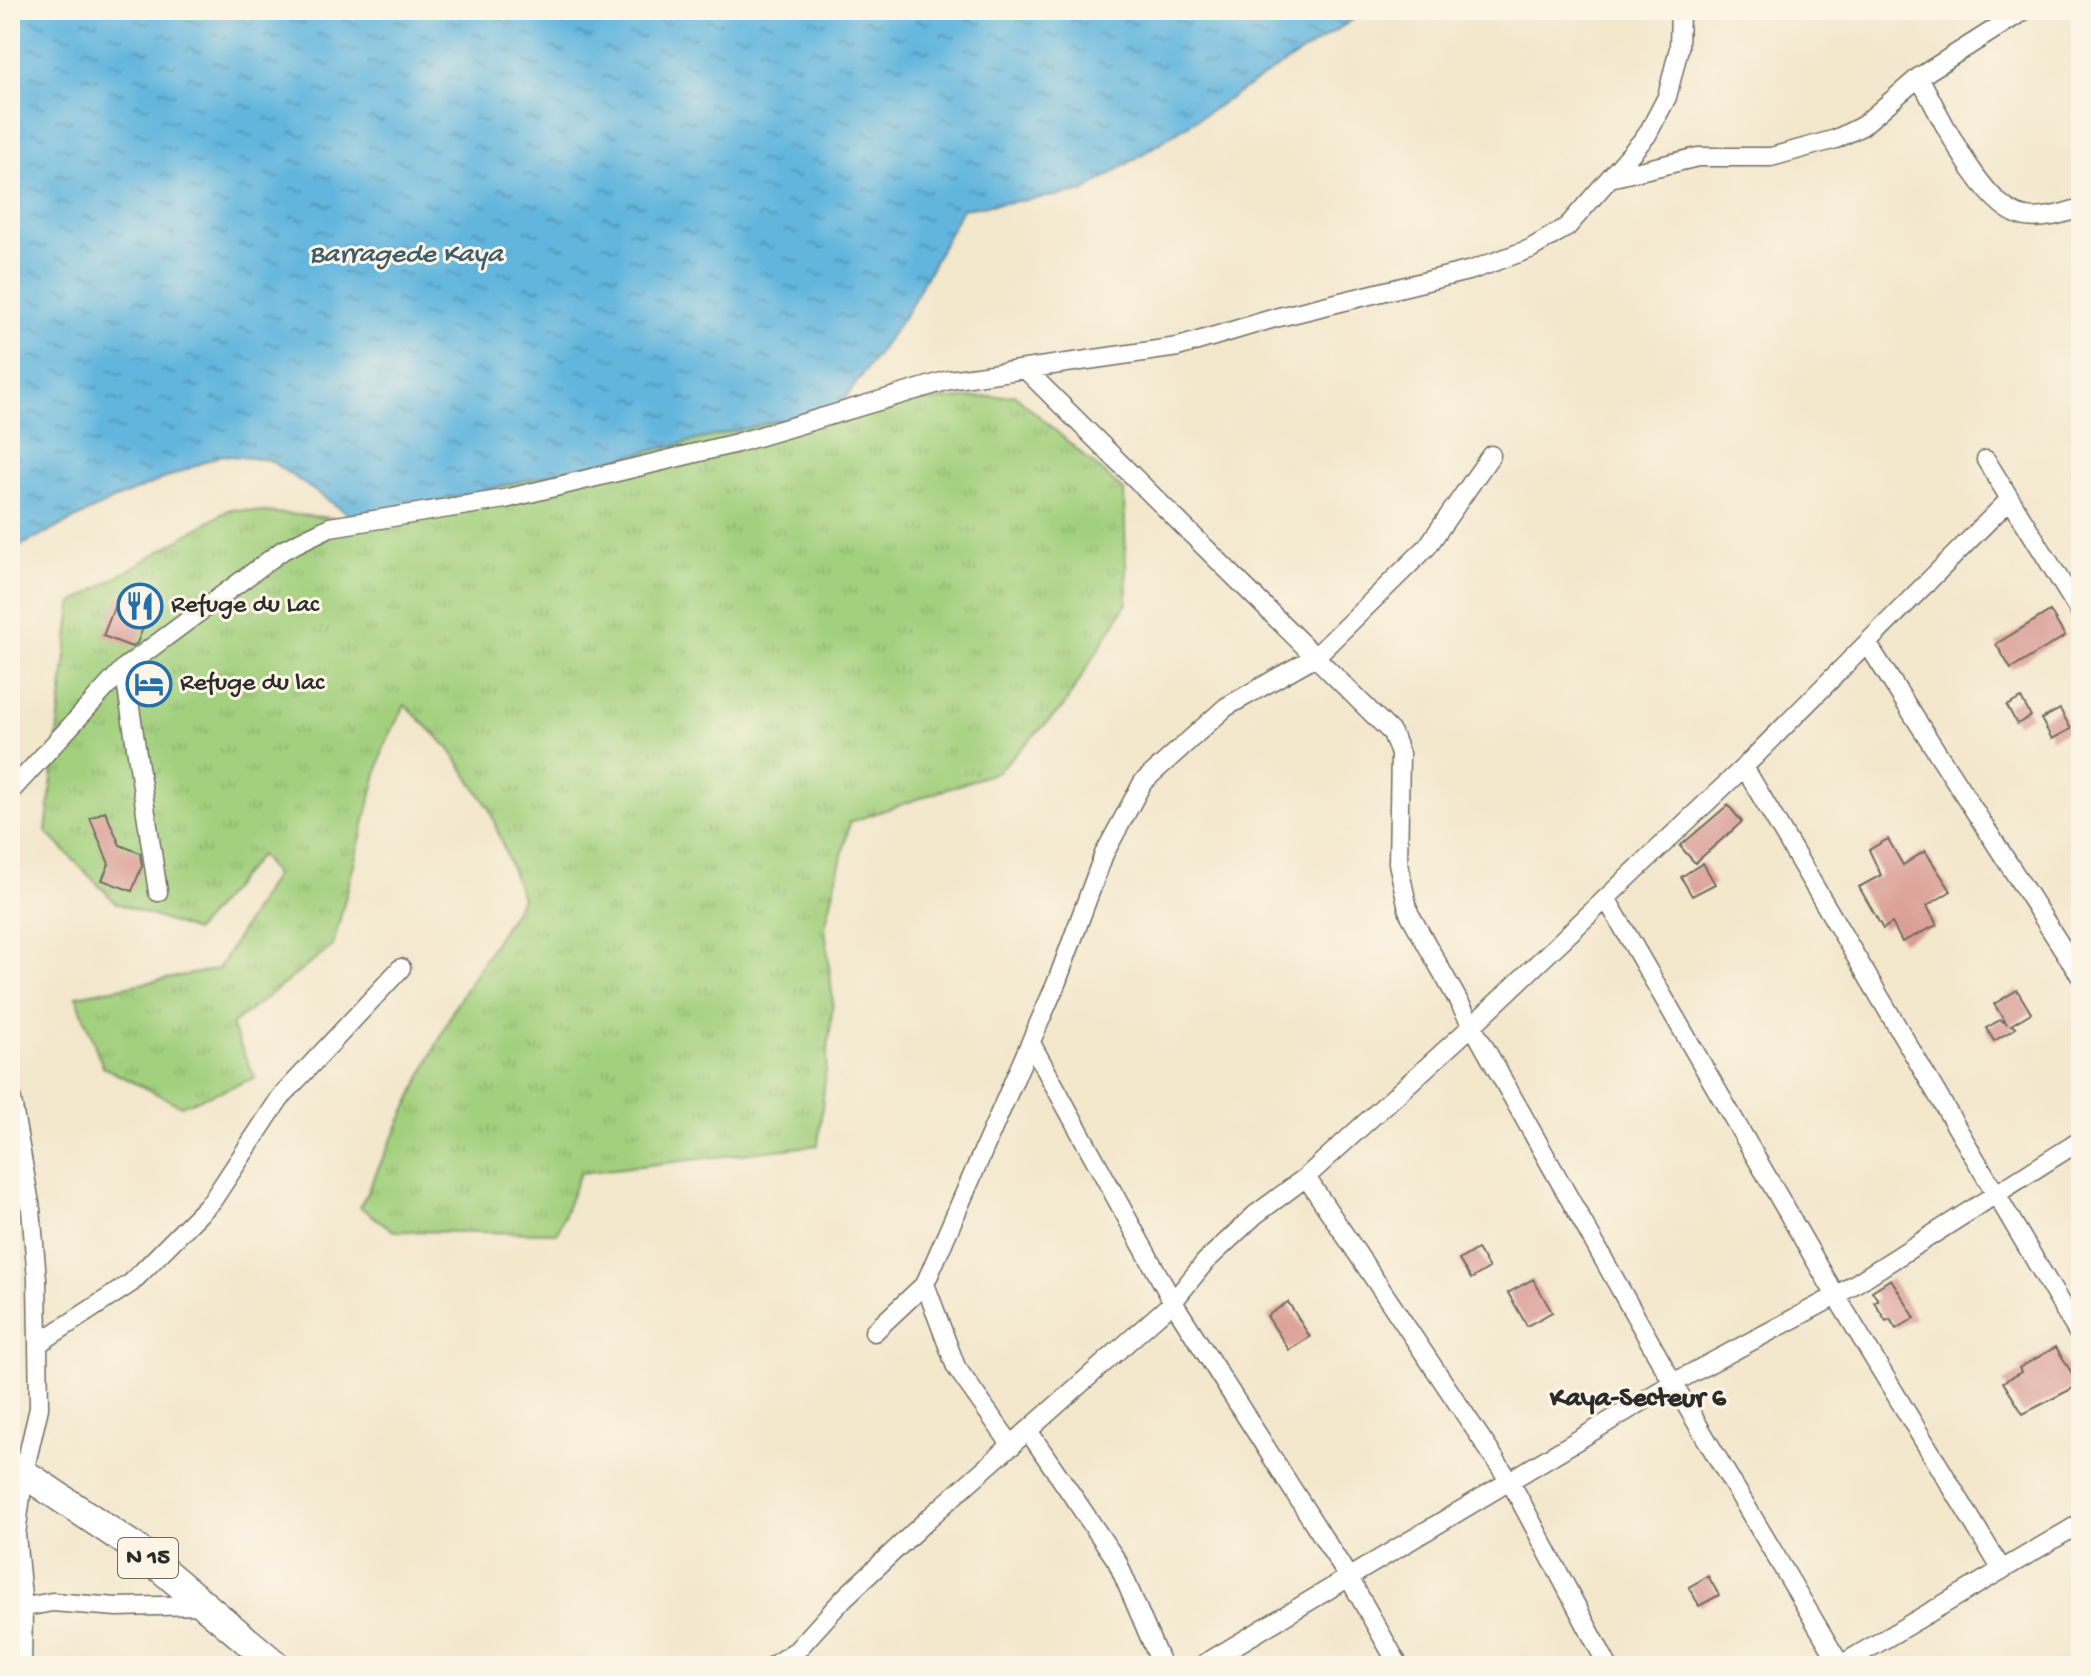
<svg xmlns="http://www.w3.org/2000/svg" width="2091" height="1676" font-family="'Gochi Hand',sans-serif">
<defs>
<pattern id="grass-tufts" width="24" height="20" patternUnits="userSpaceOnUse" patternTransform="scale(2)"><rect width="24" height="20" fill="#a2d07d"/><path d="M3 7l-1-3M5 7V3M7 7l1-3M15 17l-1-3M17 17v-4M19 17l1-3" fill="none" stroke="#8cb36c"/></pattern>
<pattern id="water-ripples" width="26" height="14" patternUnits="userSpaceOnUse" patternTransform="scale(2)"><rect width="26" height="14" fill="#62b6de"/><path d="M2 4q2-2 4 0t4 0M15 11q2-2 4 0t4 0" fill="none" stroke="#5194b4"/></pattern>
</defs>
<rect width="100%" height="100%" fill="#fcf5e5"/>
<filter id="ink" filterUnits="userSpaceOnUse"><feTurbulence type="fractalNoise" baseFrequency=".0125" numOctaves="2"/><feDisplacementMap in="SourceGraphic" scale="16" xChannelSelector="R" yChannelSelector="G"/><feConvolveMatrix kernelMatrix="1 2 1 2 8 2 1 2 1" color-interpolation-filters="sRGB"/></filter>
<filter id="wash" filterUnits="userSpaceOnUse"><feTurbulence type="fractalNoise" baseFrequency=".006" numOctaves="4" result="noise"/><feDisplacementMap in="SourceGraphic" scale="32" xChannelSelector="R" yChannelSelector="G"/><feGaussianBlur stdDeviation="1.8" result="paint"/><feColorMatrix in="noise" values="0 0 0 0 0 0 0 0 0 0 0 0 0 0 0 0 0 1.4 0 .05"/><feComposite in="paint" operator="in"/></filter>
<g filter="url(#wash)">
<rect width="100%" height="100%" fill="#f3e7cc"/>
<!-- grass -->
<path fill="url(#grass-tufts)" stroke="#667e54" stroke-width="2" d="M1015,395L1124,491L1127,603L1063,707L997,772L850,822L825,927L833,1003L818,1145L580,1173L557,1233L394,1231L360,1207L454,1008L522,898L489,808L449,748L405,705L384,746L333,946L231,1025L255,1078L181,1106L103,1067L76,996L218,969L275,875L260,855L195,931L116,903L46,832L72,604L230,509L357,520L840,406Z"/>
<!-- water -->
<path fill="url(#water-ripples)" stroke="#467084" stroke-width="2" d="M10,10H1364L1365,12L1083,192L962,209L908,311L840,406L357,520L269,460L221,455L113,500L10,551Z"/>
<g id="blocks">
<!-- building -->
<path fill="#da9e95" d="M119,595L151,608L137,643L132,647L103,636Z
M2050,611L2065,636L2011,669L1996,644Z
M2021,698L2031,716L2017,724L2007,706Z
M2060,709L2071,729L2052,739L2041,719Z
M1728,805L1742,822L1695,863L1680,846Z
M105,811L120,845L140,853L142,866L132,891L102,880L109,864L90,818Z
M1888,839L1903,865L1925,851L1951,891L1927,906L1937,925L1902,942L1892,923L1883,929L1859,887L1881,875L1869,850Z
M1703,863L1715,884L1692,896L1681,877Z
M2017,990L2031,1013L2011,1025L2016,1028L1994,1041L1986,1028L2000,1020L2006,1023L1994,1004Z
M1477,1249L1489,1268L1471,1279L1459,1260Z
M1533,1279L1552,1312L1527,1326L1508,1293Z
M1891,1279L1915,1318L1896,1329L1890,1319L1886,1321L1874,1302L1878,1300L1872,1291Z
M1288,1302L1310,1337L1289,1350L1267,1316Z
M2056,1347L2079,1385L2023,1414L2003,1382L2021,1372L2019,1368Z
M1708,1576L1719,1595L1699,1606L1689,1587Z"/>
</g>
</g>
<g filter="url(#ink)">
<use href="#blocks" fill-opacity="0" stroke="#716d63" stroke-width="2"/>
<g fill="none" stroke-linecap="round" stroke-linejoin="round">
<!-- street casing -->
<g stroke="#716d63" stroke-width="21">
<path id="street" d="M1919,77C1939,113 1983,211 2026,217C2044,220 2064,213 2081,208
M1614,177L1698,157H1771L1836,139L1862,126L1919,77L2025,10
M1026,370L1392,733L1400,754L1398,863L1409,913L1673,1383L1841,1666
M1986,460L2081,614
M1867,643L2081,977
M124,668L158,892
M1744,767L2081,1338
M10,792L124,668L283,550L330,527L505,499L737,443L949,380L1178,347L1275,318L1472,270L1530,249L1567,227L1647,135L1667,97L1679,48L1680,10
M1606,898L1836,1296L2002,1570
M1031,1043L1173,1302L1349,1578L1399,1666
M10,1090L31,1209L37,1279L39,1408L24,1472L16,1535L23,1607L22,1666
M1306,1177L1511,1483L1608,1666
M925,1284L956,1367L1012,1446
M874,1332L925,1284L1056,984L1104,854L1143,782L1226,707L1316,656L1427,547L1491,455
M38,1344L131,1283L212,1201L280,1098L401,968
M1029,1432L1117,1561L1162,1666
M10,1610L52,1602L117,1607L202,1605
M772,1666L797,1650L844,1598L929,1518L1173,1302L1205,1262L1255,1215L1306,1177L1473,1025L1744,767L2010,499
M1201,1666L1673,1383L1836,1296L2081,1140
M1839,1666L2081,1523"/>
</g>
<!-- primary casing -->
<g stroke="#716d63" stroke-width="31">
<path id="primary" d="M10,1464L140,1551L277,1666"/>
</g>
<!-- street -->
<use href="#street" stroke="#fff" stroke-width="18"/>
<!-- primary -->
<use href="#primary" stroke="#fff" stroke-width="28"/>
</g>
</g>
<!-- icons -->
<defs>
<g id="restaurant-ring" transform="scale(2.3)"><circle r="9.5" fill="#fcf5e5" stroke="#1f6fb2" stroke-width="1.5"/><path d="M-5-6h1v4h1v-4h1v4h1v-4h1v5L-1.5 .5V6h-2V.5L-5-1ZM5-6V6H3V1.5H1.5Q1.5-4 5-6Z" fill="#1f6fb2"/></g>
<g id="hotel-ring" transform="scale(2.3)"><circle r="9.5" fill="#fcf5e5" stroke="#1f6fb2" stroke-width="1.5"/><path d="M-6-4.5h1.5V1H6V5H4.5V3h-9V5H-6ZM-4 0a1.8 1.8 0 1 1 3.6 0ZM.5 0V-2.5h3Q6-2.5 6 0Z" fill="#1f6fb2"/></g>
</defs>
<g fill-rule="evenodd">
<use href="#restaurant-ring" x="140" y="606"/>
<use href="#hotel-ring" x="149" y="684"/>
</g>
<g text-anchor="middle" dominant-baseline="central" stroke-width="6" stroke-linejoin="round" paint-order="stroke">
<!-- shield labels -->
<rect fill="#fcf5e5" stroke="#6a6863" stroke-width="2" x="118" y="1538" width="60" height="40" rx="6"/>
<g font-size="24" font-weight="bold" fill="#2b2b2b">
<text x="148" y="1558">N 15</text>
</g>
<!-- poi labels -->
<g font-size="26" fill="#2b2b2b" stroke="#fcf5e5" text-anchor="start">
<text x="171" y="606">Refuge du Lac</text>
<text x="180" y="684">Refuge du lac</text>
</g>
<!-- water labels -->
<g font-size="28" font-style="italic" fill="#3e5c6a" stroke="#fcf5e5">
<text x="406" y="255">Barragede Kaya</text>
</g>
<!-- neighbourhood labels -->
<g font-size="28" font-weight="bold" fill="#2b2b2b" stroke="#fcf5e5">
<text x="1638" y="1399">Kaya-Secteur 6</text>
</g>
</g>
<!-- margin -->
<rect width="2091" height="1676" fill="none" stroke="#fcf5e5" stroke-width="40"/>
</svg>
